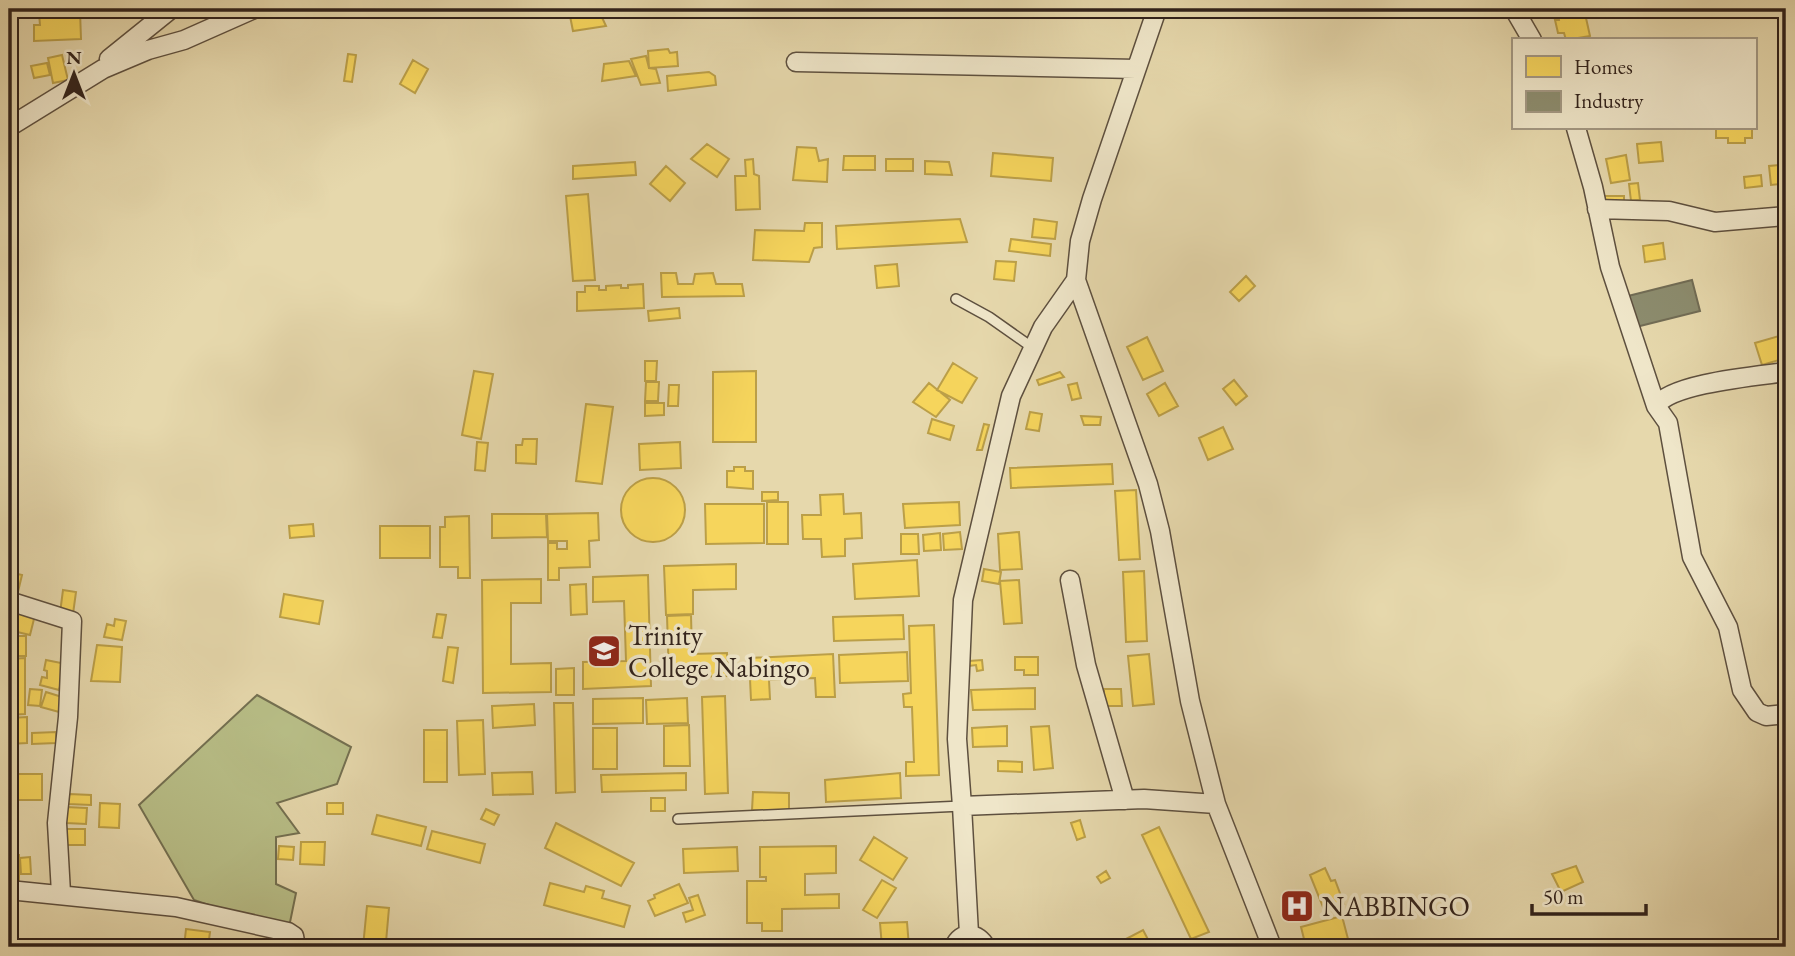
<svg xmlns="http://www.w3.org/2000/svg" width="1795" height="956" font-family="'EB Garamond',serif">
<rect width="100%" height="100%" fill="#e6d8ac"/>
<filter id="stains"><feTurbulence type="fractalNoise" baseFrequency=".00286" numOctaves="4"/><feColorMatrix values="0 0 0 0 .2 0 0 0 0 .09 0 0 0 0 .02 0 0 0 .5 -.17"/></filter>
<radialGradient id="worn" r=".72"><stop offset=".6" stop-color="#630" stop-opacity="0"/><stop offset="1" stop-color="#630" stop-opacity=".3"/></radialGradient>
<!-- green -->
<path fill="#b8be87" stroke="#747051" stroke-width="2" d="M257,695L351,747L337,784L277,803L299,833L276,837V884L296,893L288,932L194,900L139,805Z"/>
<!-- homes -->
<path fill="#f6d55c" stroke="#bb9f48" stroke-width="2" d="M11,9H28V18L11,17Z
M1558,9H1584L1590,36L1566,40L1564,33H1558L1555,20H1559Z
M80,11L81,39L34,41V25H40L39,13Z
M599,11L606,26L573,31L570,16Z
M668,49L670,53L677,52L678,66L649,68L648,51Z
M9,53L18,93L9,95Z
M348,54L356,55L352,82L344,81Z
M62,55L68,80L53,83L48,58Z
M646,56L649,68L656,69L660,83L641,85L631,59Z
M413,60L428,69L415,93L400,84Z
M629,61L636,76L602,81L604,64Z
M47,63L50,75L34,78L31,66Z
M709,72L715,76L716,85L668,91L667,76Z
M1716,128H1752V138H1745V143H1728V138H1716Z
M1661,142L1663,161L1639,163L1637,144Z
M707,144L729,159L717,177L691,159Z
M797,147L816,148L819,161L828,159L827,182L793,180Z
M993,153L1053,158L1051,181L991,176Z
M1626,155L1630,180L1611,183L1606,159Z
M844,156H875V170H843Z
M753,159L754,174L759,176L760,209L736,210L735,176H746L745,160Z
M886,159H913V171H886Z
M925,161L949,162L952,175L925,174Z
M635,162L636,175L573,179V166Z
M1779,165L1781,184L1771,185L1769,166Z
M666,166L685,183L670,201L650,184Z
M1761,175L1762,186L1745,188L1744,177Z
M1638,183L1640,200L1631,201L1629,184Z
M588,194L595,280L573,281L566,196Z
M1604,196H1624V206H1604Z
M960,219L967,242L837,249L836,226Z
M1034,219L1057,222L1055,239L1032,237Z
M805,223H822V247L814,248L809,262L753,260L755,230L804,231Z
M1011,239L1051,244L1050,256L1009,251Z
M1663,243L1665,259L1645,262L1643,246Z
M996,261L1016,262L1014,281L994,279Z
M897,264L899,286L877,288L875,266Z
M661,273H676L678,284H693L695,274L713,273L716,284H742L744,296L662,297Z
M1246,276L1255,286L1239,301L1230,292Z
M643,284L644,308L577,311V292H585V286H599V290H606V286L621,285V288H628V285Z
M679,308L680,318L649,321L648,311Z
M1786,334V358L1762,365L1755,343Z
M1147,337L1163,371L1143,380L1127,347Z
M645,361H657L656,381H645Z
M953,363L977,378L962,403L937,390Z
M474,371L493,374L481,439L462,435Z
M756,371V442H713V372Z
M1060,372L1064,377L1039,385L1037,380Z
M1234,380L1247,396L1236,405L1223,389Z
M646,382H659L658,401H645Z
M929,383L950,400L936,417L913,402Z
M1077,383L1081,398L1072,400L1068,385Z
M1165,383L1178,406L1159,416L1147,394Z
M669,385H679L678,406H668Z
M645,403H664V415L645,416Z
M586,404L613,407L602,484L576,481Z
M1030,412L1042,414L1039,431L1026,429Z
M1081,416L1101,417L1100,425H1084Z
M932,419L954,426L950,440L928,433Z
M984,424L989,425L982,450H977Z
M1223,427L1233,449L1208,460L1199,438Z
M523,439H537L536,464L516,463V445H522Z
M477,442L488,443L485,471L475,470Z
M680,442L681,468L640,470L639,444Z
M1112,464L1113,484L1011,488L1010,468Z
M734,467H745V471H753V489L727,487V471H734Z
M621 510a32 32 0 1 1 64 0a32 32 0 1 1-64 0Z
M1136,490L1140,559L1119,560L1115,491Z
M762,492H778V500L762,501Z
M843,494L844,514L861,513L862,538L845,539V556L822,557L821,539H803L802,515H821L820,495Z
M767,502H788V544H767Z
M959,502L960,525L905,528L903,504Z
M705,504H764V543L706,544Z
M598,513L599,540L589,541L590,567L559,568V580H548V543H557V549H567V541H548L547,514Z
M492,514H546L547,537L492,538Z
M469,516L470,578H458V567H440V527H445V517Z
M313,524L314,536L290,538L289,526Z
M380,526H430V558H380Z
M960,532L962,549L944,550L943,534Z
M1019,532L1022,569L1000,570L998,534Z
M940,533L941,550L924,551L923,535Z
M901,534H918L919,554H901Z
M917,560L919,596L855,599L853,564Z
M736,564V589L693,590V614L666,615L664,566Z
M984,569L1001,572L999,584L982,581Z
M1144,571L1147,641L1126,642L1123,572Z
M9,572L22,575L17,596L9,594Z
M648,575L651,686L583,689V662L626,661L624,601L593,602V577Z
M541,579V603H511V664L551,663V692L483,693L482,580Z
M1019,580L1022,623L1004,624L1000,581Z
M586,584L587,614L571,615L570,585Z
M63,590L76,592L73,614L60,613Z
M284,594L323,601L319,624L280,617Z
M18,610L30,613L34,619L30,635L13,631Z
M437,614L446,615L442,638L433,637Z
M691,615L692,654L727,653L728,676L669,677L667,616Z
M903,615L904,639L834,641L833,617Z
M115,619L126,621L122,640L104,637L107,624L114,626Z
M934,625L939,775L906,776V762H914L912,707H904L903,694L911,693L909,626Z
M9,636H26V656H9Z
M97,645L122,647L120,682L91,681Z
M448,647L458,648L453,683L443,681Z
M907,652L908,681L840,683L839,655Z
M833,654L835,697H816L815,678L769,680L770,699L751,700L749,658Z
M1149,654L1154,704L1133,706L1128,656Z
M1015,657H1038V675H1024V670H1015Z
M25,658V714L9,715V659Z
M46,660L66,664L59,690L40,685L42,677L47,678V671L44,670Z
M982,660L983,670L977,671L976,665L968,666L969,661Z
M574,668V695H556V669Z
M1035,688V709L973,710L971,690Z
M30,689L42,690L40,706L28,705Z
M1104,689H1121L1122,706H1104Z
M46,692L62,697L59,712L41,707Z
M725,696L728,793L705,794L702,697Z
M643,698V723L593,724V699Z
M687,698L688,723L647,724L646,700Z
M554,703H573L575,792L556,793Z
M534,704L535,725L493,728L492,706Z
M27,717V743L9,744L10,718Z
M483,720L485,774L459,775L457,721Z
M689,725L690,766H664V726Z
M1007,726V746L973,747L972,728Z
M1049,726L1053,768L1034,770L1031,727Z
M593,728H617V769H593Z
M424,730H447V782H424Z
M56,732V743L32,744V733Z
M9,745H18V763H9Z
M998,761L1022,762V772L998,771Z
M532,772L533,794L493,795L492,773Z
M686,773V790L602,792L601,775Z
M900,773L901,798L826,802L825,780Z
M9,774H42V800H9Z
M753,792L789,793V811L752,810Z
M69,794L91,795V805L68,804Z
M651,798H665V811H651Z
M100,803L120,804L119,828L99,827Z
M327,803H343V814H327Z
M66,807L87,808L86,824L66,823Z
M486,809L499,815L494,825L481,819Z
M377,815L426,827L421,846L372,834Z
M1080,820L1085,837L1077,840L1071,823Z
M556,823L634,863L621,886L545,848Z
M1159,827L1209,932L1191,939L1142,835Z
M66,829H85V845H66Z
M432,831L485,844L480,863L427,849Z
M874,837L907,858L893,880L860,860Z
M301,842H325L324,865L300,864Z
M279,846L294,847L293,860L278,859Z
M836,846V873L805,874V895L839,894V908L782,909V931H762V923H747V881H766V877H760V847Z
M737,847L738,871L684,873L683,849Z
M9,855H19V887L11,888V880H9Z
M30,857L31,874H21L20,858Z
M1576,866L1583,882L1561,892L1552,874Z
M1325,868L1331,881L1335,880L1344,904L1325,912L1310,875Z
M1106,871L1110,878L1101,883L1097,877Z
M882,880L896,888L877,918L863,910Z
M550,883L584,892L586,886L604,891L602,898L630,906L624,927L544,905Z
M679,884L688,903L655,916L648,901L655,898L654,895Z
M698,895L705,915L686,922L683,913L693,910L689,898Z
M367,906L389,908L386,942L439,947H363Z
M1342,916L1348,939L1306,947L1301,927Z
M907,922L909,947H882L880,923Z
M186,929L210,932L208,947H184Z
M1143,930L1152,947H1130L1126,939Z"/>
<!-- industry -->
<path fill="#8c8c6e" stroke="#716c55" stroke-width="2" d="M1692,280L1700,311L1636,327L1628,296Z"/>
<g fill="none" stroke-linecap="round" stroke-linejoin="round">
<!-- service casing -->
<g stroke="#5e503f" stroke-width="12">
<path id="service" d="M956,299L989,317L1033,348
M678,819L962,806"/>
</g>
<!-- minor casing -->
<g stroke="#5e503f" stroke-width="21">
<path id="minor" d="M1157,9L1092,199L1080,241L1076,280L1148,484L1160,531L1190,701L1216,804L1272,947
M1514,9L1532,40
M109,59L171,9
M796,62L1136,69
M9,127L103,69L148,50L184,40L254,9
M1576,128L1593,187L1610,267L1656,406L1668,423L1692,557L1728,627L1742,690L1757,712L1766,716L1786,714
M1597,209L1669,211L1715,222L1786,216
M1076,280L1043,327L1011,396L963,600L957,739L962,806L1144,799L1216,804
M1656,406C1671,383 1758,376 1786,372
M1070,580L1086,665L1125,800
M9,601L72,621L68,717L57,823L61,893
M962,806L969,934
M9,890L176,907L288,932L294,936L296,947
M954,947C961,930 978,932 986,947"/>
</g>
<!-- service -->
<use href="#service" stroke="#efe6c9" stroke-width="9"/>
<!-- minor -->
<use href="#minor" stroke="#efe6c9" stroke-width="18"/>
</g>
<!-- icons -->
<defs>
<g id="school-square" transform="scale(1.75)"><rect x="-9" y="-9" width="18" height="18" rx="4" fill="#8f2418" stroke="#efe6c9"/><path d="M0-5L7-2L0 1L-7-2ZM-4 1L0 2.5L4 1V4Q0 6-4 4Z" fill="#fff"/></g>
<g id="hospital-square" transform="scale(1.75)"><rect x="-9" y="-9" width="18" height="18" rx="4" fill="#8f2418" stroke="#efe6c9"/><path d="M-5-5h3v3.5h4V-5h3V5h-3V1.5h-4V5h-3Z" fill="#fff"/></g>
</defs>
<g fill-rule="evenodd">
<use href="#school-square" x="604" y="651"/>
<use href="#hospital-square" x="1297" y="906"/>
</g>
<g text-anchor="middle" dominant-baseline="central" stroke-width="7" stroke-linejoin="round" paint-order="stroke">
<!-- poi labels -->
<g font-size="28" fill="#31221b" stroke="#efe6c9" text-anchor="start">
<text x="628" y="635">Trinity<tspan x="628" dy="32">College Nabingo</tspan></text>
<text x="1322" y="906">NABBINGO</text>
</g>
</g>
<!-- margin -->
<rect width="1795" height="956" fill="none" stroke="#e6d8ac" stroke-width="35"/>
<rect x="10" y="10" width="1774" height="935" fill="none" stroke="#31221b" stroke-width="3.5"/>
<rect x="18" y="18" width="1760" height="921" fill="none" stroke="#31221b" stroke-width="2"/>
<!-- legend -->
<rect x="1512" y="38" width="245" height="91" fill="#efe6c9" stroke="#a39883" stroke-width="2"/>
<rect x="1526" y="56" width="35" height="21" fill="#f6d55c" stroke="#a39883" stroke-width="2"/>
<text x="1574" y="74" font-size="21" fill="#31221b">Homes</text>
<rect x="1526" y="91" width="35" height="21" fill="#8c8c6e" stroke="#a39883" stroke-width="2"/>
<text x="1574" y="108" font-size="21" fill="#31221b">Industry</text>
<!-- north arrow -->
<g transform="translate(74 74)" stroke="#efe6c9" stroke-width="5" paint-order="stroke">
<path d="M0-5L12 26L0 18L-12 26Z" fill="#31221b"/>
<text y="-10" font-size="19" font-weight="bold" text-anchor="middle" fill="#31221b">N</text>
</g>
<!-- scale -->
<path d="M1532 904v10h114v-10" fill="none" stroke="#31221b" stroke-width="3.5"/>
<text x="1543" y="904" font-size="21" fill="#31221b" stroke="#efe6c9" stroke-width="5" paint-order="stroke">50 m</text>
<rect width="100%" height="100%" filter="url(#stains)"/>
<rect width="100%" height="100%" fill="url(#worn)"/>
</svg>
